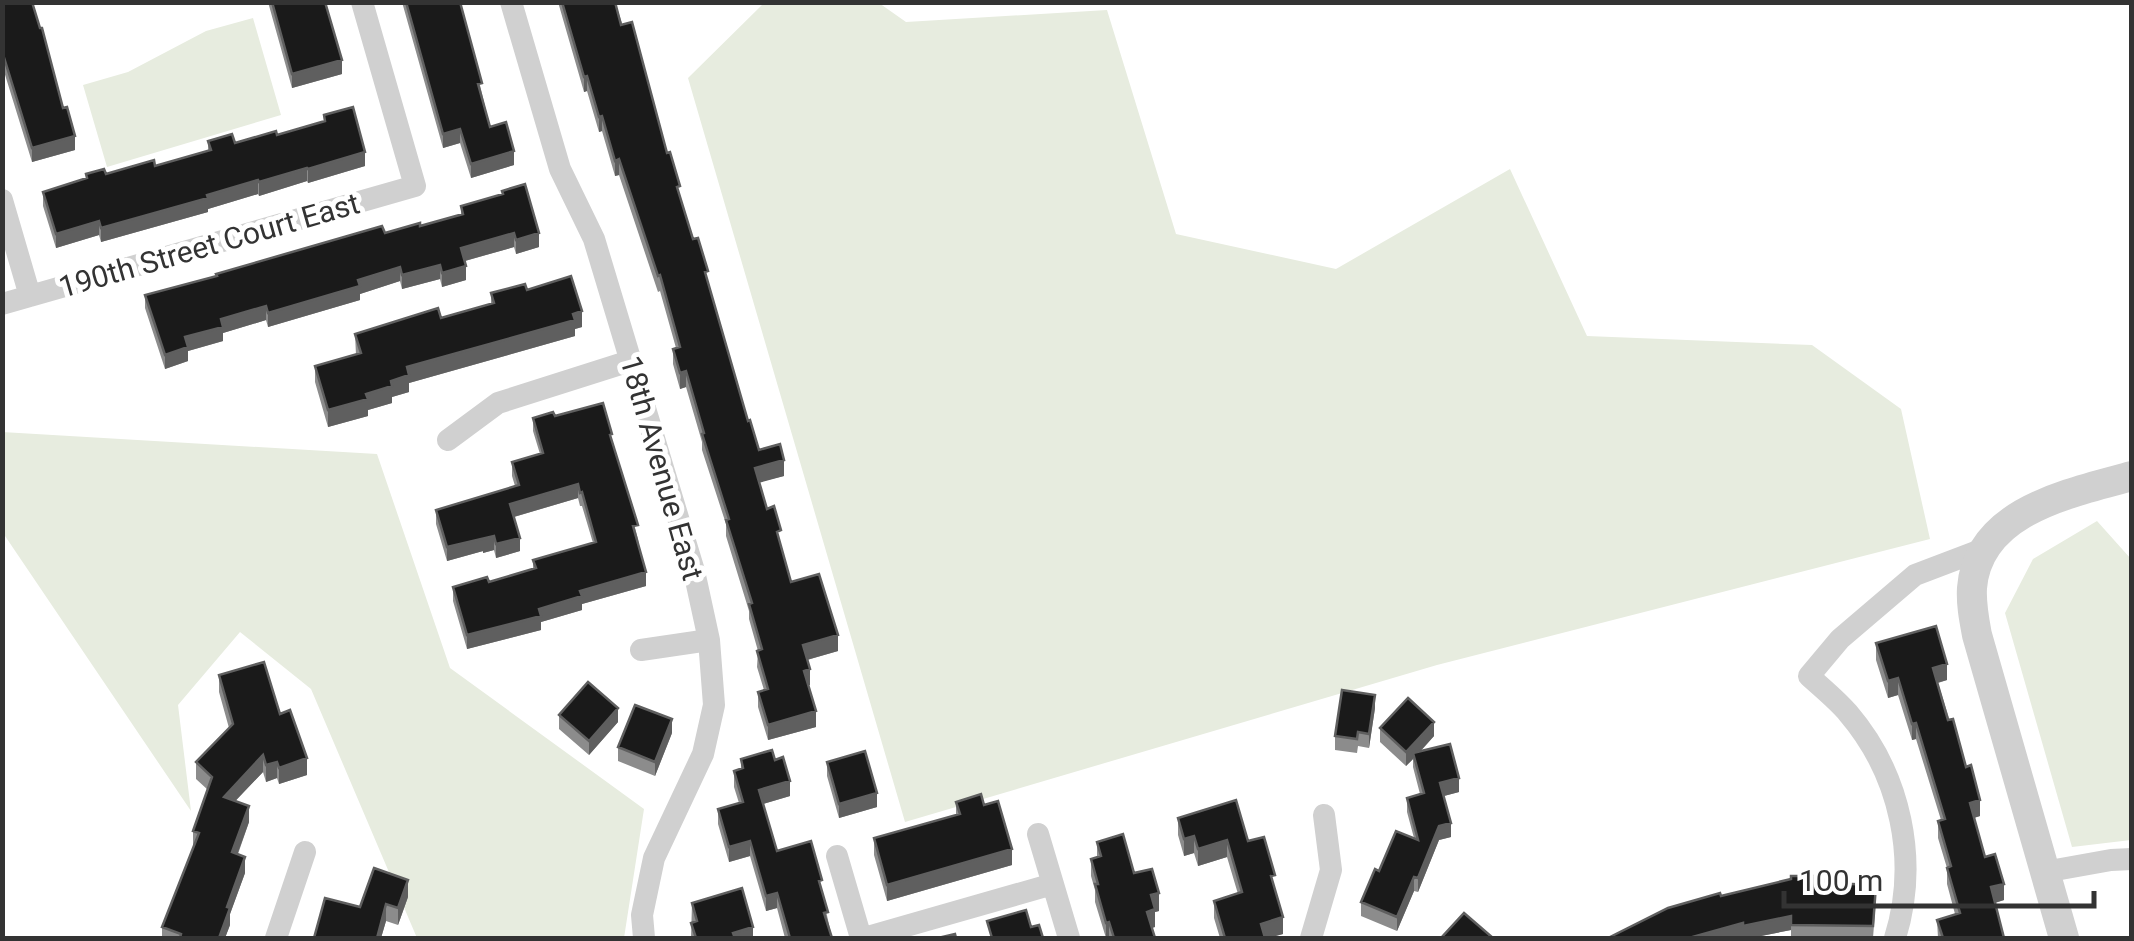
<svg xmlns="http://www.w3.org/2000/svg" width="2134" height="941" font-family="Roboto,sans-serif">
<rect width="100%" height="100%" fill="#fff"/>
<!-- green -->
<path fill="#e7ecdf" d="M764,3H879L906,22L1107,10L1176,234L1336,269L1510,169L1587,336L1812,345L1901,409L1930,539L1437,665L905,822L688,78Z
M253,18L281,115L107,167L83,85L128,72L206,31Z
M2,432L377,454L450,668L644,809L624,938H417L311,689L240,632L178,705L191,811L3,533Z
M2097,521L2131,559V840L2072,847L2005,613L2033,559Z"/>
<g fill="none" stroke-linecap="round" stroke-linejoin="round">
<!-- minor -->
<path stroke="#d0d0d0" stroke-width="22" d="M511,2L560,169L594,239L694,571L709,640L714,705L703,754L654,858L642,915L644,938
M2,200L30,296
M2,304L415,186L362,2
M448,440L498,403L630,361
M641,650L709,640
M1038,834L1069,938
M837,856L861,938
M2044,872L2111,860L2132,859
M276,938L305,852
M864,938L1053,884
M1311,938L1331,870L1324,815
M1895,938C1919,861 1901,775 1848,713C1837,700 1822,688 1809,676L1840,639L1915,575L1986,548"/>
<!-- tertiary -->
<path stroke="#d0d0d0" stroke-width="30" d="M2064,938L1977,635C1974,619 1971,604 1972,588C1978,510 2071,493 2132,476"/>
</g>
<!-- wall -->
<path fill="#8c8c8c" d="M2,2L63,108L75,150L32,162L2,65Z
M268,2H325L342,74L292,88Z
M402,2H460L490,127L514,165L471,178L460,143L443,148Z
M558,2H615L708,282L748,421L759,450L784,476L759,482L767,509L781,546L791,582L838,651L807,660L810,685H808L816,727L768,740L758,707V692L764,690L757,667L758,651L749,619V611L726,536V524L702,450V442L686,387L680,389L673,364V349L676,348L660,291L658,292L619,175L615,176L602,131L599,132L587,91L584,92Z
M324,115L365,166L308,183L307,181L259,196L258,194L208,209V212L101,242L99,235L56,248L43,206V192L86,178V174H106L155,166L208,151V141L235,143L277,135L324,122Z
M502,191L539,247L516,254L514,247L465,261L466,280L442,287L440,279L402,289L400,281L360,294V300L336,307L268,327L266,320L223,333V341L188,351V361L165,369L145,308V295L385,233L420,226L461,214V206L502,195Z
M527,290L582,327L575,329V336L409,383V392L392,397V403L368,410V416L328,427L315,382V366L356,355L355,334L441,318L491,304V293Z
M555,416L612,442L638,539L646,586L582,604V610L541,622V630L467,649L453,601V587L489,582L533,569V560L593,543L582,506H580L578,498L514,517L520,551L496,558L494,550L483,553V551L447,561L436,524V510L515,486L512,476V462L540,454L533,431V418Z
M1876,643L1947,680L1938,683L1980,816L1974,818L1985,857L2004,900L1995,903L2004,938H1938L1937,920L1955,914L1947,884V868L1938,838V821L1941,820L1916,739L1912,740L1898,695L1888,698L1876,660Z
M219,675L280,714L307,775L279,784L277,778L266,782L263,772L235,801L249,822L238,854L245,873L230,914V925L225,938H162V927L193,847V831L208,790L196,779V762L229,728L219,692Z
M1375,708L1369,748L1358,746L1357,753L1335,750V736Z
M559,715L618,722L589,755L559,729Z
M1380,728L1434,736L1420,752L1459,792L1444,796L1451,837L1439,840L1418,892L1414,891L1397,931L1361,916V902L1379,871L1414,838L1407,812V798L1420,794L1413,767V759L1406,766L1380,742Z
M672,733L655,776L618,761V747Z
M741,759L775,760L790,796L763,804L777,851L822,893L832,938H785L777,908L766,911L750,856L729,862L718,824V809L739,803L734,787V771L741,769Z
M827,762L877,807L839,818L827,776Z
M956,802L984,805L1012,865L887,901L874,855V838L956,815Z
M1178,818L1248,841L1275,889L1283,934L1268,938H1220L1214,918V901L1238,894L1227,857L1198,866L1194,853L1184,856L1178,835Z
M1097,842L1134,873L1159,911L1155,912V927L1152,928L1155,938H1106L1095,902V890L1091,876V859L1097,857Z
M1827,883L1876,899L1873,938H1791V930L1751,938H1743V937L1736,938H1608L1721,896Z
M408,897L398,925L386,921L381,938H314L360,907Z
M692,903L753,938H691Z"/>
<!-- shaded-wall -->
<path fill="#5f5f5f" d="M342,60V74L292,88V74Z
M587,76V91L584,92V77Z
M602,116V131L599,132V117Z
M460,129V143L443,148V134Z
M75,136V150L32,162V148Z
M514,151V165L471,178V164Z
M365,152V166L308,183V169Z
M619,159V175L615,176V161Z
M307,168V181L259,196V182Z
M258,180V194L208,209V212L101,242V228Z
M99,221V235L56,248V234Z
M514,233V247L461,262V248Z
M539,233V247L516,254V240Z
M440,265V279L402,289V275Z
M466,266V280L442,287V273Z
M400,267V281L360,294V300L268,327V313L358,280Z
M266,306V320L223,333V341L188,351V361L165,369V355L185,337L221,319Z
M582,311V327L575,329V336L409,383V392L392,397V403L368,410V416L328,427V410L391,381L407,367Z
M686,371V387L680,389V373Z
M784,460V476L755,484V468Z
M578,484V498L510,518V504Z
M494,536V550L483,553V539Z
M483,537V551L447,561V547Z
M520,538V551L496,558V544Z
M646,572V586L582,604V610L541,622V630L467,649V635L539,609L580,591Z
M838,635V651L803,661V645Z
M1947,664V680L1933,684V668Z
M810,669V685L804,687V671Z
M1898,678V695L1888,698V681Z
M1375,695V708L1369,748V734Z
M618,708V722L589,755V741Z
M816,711V727L768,740V725Z
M672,719V733L655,776V762Z
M1434,722V736L1414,758L1413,753V759L1406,766V752Z
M1916,723V739L1912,740V724Z
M263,755V772L224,813V797Z
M307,758V775L279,784V768Z
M277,762V778L266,782V765Z
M1459,778V792L1440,797V783Z
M790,781V796L759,805V790Z
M877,793V807L839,818V804Z
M1980,800V816L1970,819V803Z
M249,806V822L232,869V852Z
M1451,823V837L1439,840L1418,892V878L1439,826Z
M1194,836V853L1184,856V839Z
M1227,840V857L1198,866V849Z
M750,841V856L729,862V847Z
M1012,849V865L887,901V885Z
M245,857V873L230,914V925L225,938H219L227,907Z
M1414,877V891L1397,931V917Z
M408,880V897L398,925V908Z
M2004,884V900L1991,904V887Z
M777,893V908L766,911V896Z
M1159,893V911L1155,912V927L1147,929V912L1151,895Z
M386,904V921L381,938H377Z
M1791,916V930L1751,938H1743V926Z
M1283,917V934L1268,938H1261V924Z
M1109,922V938H1106V923Z
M1743,923V937L1736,938H1689Z
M753,927V938H733V933Z"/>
<!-- building -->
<path fill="#1a1a1a" stroke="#5f5f5f" stroke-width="2.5" d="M2,2H32L40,28H42L63,108L67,107L75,136L32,148L2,51Z
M272,2H325L342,60L292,74Z
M406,2H460L482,83L478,84L490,127L506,122L514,151L471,164L460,129L443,134Z
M562,2H615L621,25L632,22L667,153L670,152L680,186L677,187L693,239L698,238L708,271L705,272L748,421L750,420L759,450L780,444L784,460L755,468L767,509L774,506L781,530L777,532L791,582L819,574L838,635L803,645L810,669L804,671L816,711L768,725L758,692L768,689L757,651L762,649L749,604L752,603L726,520L729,519L702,434L704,433L686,371L680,373L673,349L680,347L660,275L658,276L619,159L615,161L602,116L599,117L587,76L584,77Z
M353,107L365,152L308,169L307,168L259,182L258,180L207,195L208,198L101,228L99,221L56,234L43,192L87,178L86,174L104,169L106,174L154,160L155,166L211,150L208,141L232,134L235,143L276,131L277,135L325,121L324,115Z
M525,184L539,233L516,240L514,233L461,248L466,266L442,273L440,265L402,275L400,267L358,280L360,286L336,293L268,313L266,306L221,319L223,327L185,337L188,347L165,355L145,295L217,276L216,274L382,226L385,233L420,223V226L463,214L461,206L503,194L502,191Z
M571,276L582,311L573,314L575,320L407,367L409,375L391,381L392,386L366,394L368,399L328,410L315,366L361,353L355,334L438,308L441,318L494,303L491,293L525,284L527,290Z
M603,403L612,434L610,435L638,525L633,526L646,572L580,591L582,596L539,609L541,616L467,635L453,587L487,577L489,582L536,568L533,560L596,542L582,492L580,493L578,484L510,504L520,538L496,544L494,536L447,547L436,510L519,485L512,462L543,453L533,418L553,412L555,416Z
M1936,626L1947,664L1933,668L1948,720L1953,719L1966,767L1971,765L1980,800L1970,803L1985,857L1995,854L2004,884L1991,887L2004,938H1943L1937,920L1960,913L1947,868L1951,866L1938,821L1945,819L1916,723L1912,724L1898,678L1888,681L1876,643Z
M264,662L280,714L290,710L307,758L279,768L277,762L266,765L263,755L224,797L249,806L232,852L245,857L227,907L230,908L219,938H180L181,934L162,927L199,833L193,831L212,777L196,762L233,724L219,675Z
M588,682L618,708L589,741L559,715Z
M1342,690L1375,695L1369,734L1358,732L1357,739L1335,736Z
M1408,698L1434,722L1406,752L1380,728Z
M635,705L672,719L655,762L618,747Z
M1450,744L1459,778L1440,783L1451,823L1439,826L1418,878L1414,877L1397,917L1361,902L1375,869L1379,871L1396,831L1418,840L1407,798L1424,793L1413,753Z
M772,750L775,760L783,757L790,781L759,790L777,851L811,841L822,880L819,881L828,912L824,913L832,938H790L777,893L766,896L750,841L729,847L718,809L743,802L734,771L743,768L741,759Z
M865,751L877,793L839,804L827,762Z
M981,794L984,805L998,801L1012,849L887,885L874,838L960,814L956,802Z
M1236,800L1248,841L1264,837L1275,875L1271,876L1283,917L1261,924L1265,938H1225L1214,901L1242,892L1227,840L1198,849L1194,836L1184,839L1178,818Z
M1123,834L1134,873L1152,869L1159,893L1151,895L1155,909L1147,912L1155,938H1114L1109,922L1106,923L1095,884H1098L1091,859L1101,856L1097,842Z
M374,868L408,880L398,908L386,904L377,938H314L325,898L360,907Z
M1791,876H1827V883L1876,885L1873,926L1791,925V916L1743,926V923L1689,938H1608L1668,908L1720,893L1721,896L1791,879Z
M742,888L753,927L733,933L735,938H696L691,923L697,921L692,903Z
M1026,910L1031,927L1039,925L1043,938H992L987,921Z
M1464,913L1493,938H1441Z
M955,934L956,938H938Z"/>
<g text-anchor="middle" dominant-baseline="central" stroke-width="10" stroke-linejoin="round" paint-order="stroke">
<!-- street labels -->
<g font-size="30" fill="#333" stroke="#fff">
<text transform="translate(209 245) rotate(-16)">190th Street Court East</text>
<text transform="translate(662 468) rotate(74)">18th Avenue East</text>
</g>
</g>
<!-- border -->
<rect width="2134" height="941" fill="none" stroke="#333333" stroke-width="10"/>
<!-- scale -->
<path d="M1784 891v15h310v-15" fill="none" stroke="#333333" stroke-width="5"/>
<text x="1799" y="891" font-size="30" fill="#333333" stroke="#ffffff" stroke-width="8" paint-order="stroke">100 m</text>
</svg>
